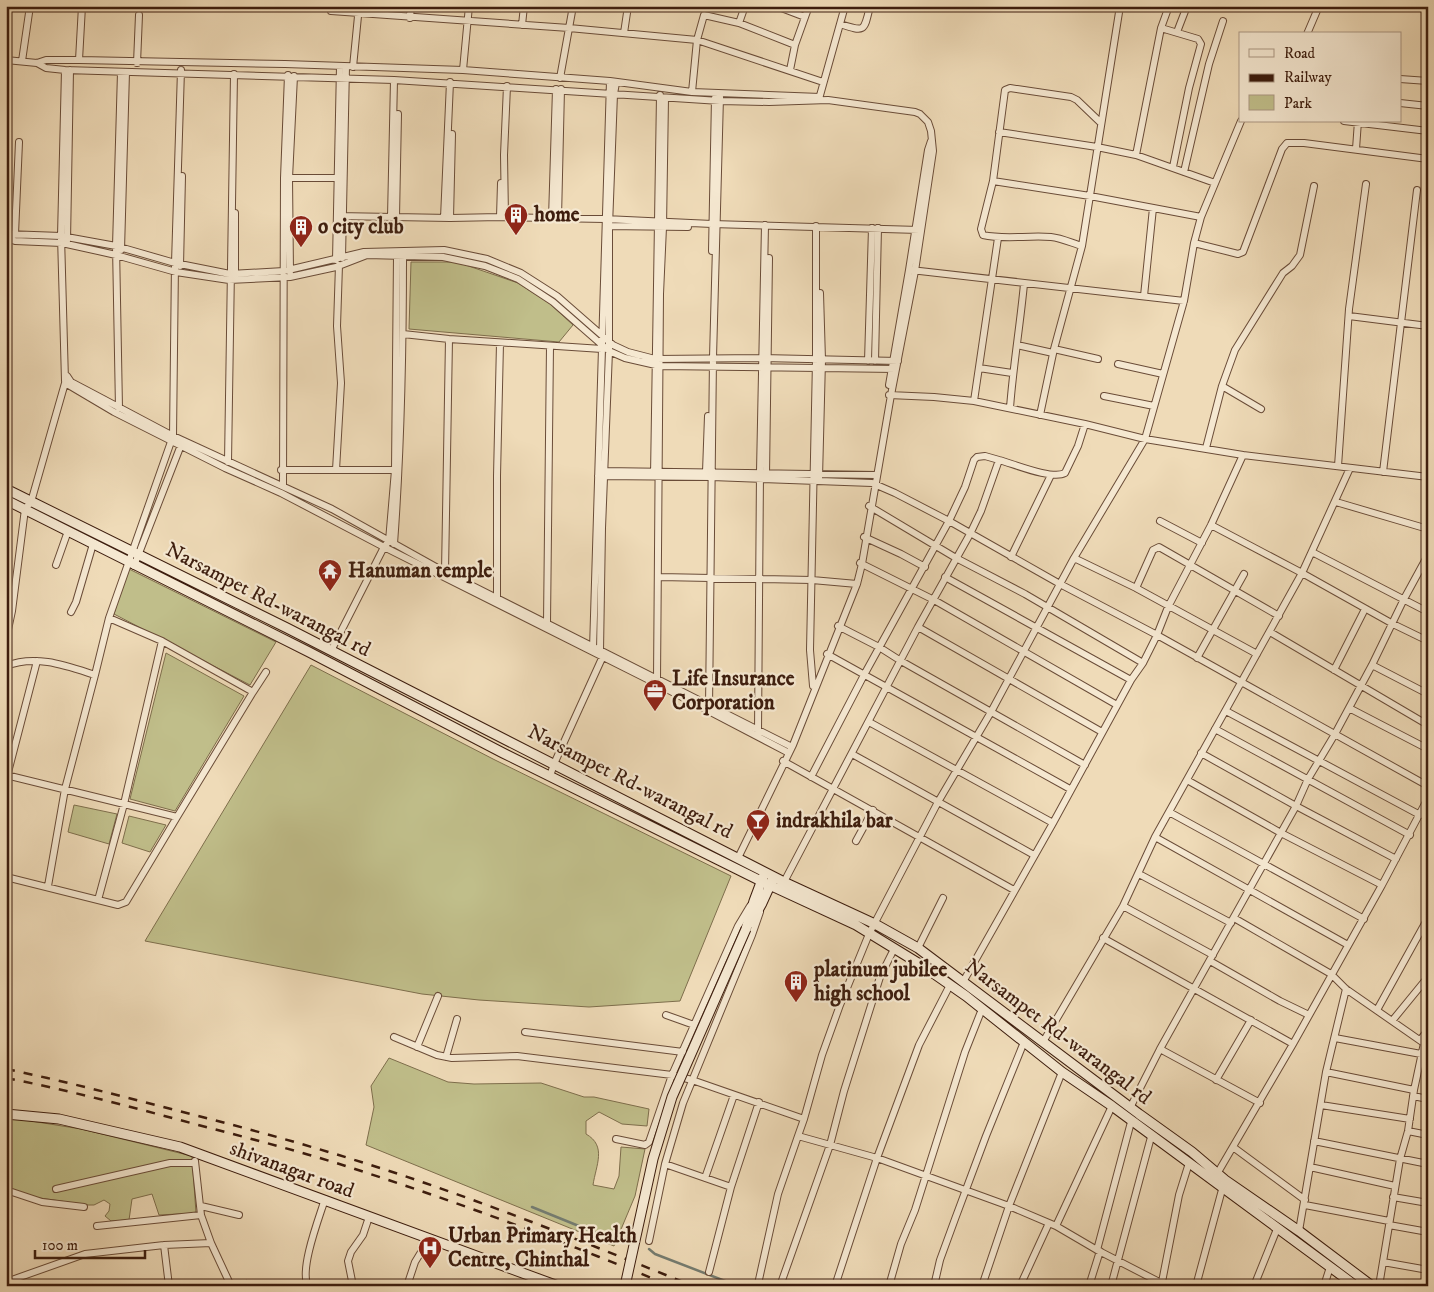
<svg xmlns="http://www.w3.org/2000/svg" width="1434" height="1292" font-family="'IM FELL DW Pica',serif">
<rect width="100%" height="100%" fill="#efdbb8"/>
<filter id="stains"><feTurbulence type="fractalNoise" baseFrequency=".004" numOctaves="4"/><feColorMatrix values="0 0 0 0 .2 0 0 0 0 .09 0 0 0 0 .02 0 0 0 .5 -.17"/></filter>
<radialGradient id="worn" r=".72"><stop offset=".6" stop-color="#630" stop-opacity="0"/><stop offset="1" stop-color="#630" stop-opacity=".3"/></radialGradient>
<!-- green -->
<path fill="#c0be8a" stroke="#7e6e4c" d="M411,262H457L518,283L549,303L573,325L559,342L409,329Z
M127,568L276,642L250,685L114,614Z
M166,653L244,696L175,811L130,799Z
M311,665L495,760L731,876L680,1001L589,1007L479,1000L422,994L145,941Z
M74,805L117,814L109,844L68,832Z
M129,816L166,825L150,852L122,843Z
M389,1058L448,1082L474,1084L541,1083L584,1097H594L649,1109L647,1126L622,1124L599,1112L586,1121V1134C607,1146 596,1165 593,1185L614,1189L619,1176L621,1147L645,1149L635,1196L614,1246L366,1145L374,1107L371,1086Z
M6,1117L81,1129L192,1156L196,1213L159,1215L152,1194L132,1199L129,1220L111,1221L105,1216L109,1211L110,1204L104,1200L94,1205H88L33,1197L6,1188Z"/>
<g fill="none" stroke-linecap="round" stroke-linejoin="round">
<!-- stream -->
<path stroke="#757c70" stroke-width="2.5" d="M532,1207L601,1235L617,1237L628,1241
M649,1249L655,1254L738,1286"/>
<!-- street casing -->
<g stroke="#6a4c38" stroke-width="8">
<path id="street" d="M776,6L805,17
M1169,6L1161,28L1198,39L1201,44L1189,88L1173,167
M331,11L569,28L697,40L823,82
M410,18L411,6
M739,23L745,6
M840,24C865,32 864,32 870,6
M522,25L524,6
M1177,32L1187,6
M624,33L628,6
M1307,34L1319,6
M6,60L37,63L46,60H79L285,64L463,70L610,81L692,92L820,97
M79,60L82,6
M22,61L30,6
M37,63L46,68L65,70L394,80L720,101L769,102L828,100L915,112L920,114L928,122L931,131L933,151L915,271L891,395L862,564L857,584L793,745L738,858
M137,63L139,15
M353,67L359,6
M463,70L469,6
M790,70L795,45L809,6
M560,78L573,6
M1400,79L1428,81
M692,92L697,40L704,15L739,23L795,45
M819,99L845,6
M1400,103L1428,106
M1344,121L1428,131
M999,132L1097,147L1136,155L1215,183
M1356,149L1358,121
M1136,155L1161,28
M1184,172L1209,64L1223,21
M286,178H337
M993,181L1090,196L1201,217
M337,216L450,218L500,217L605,219L712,224L919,230
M391,217L394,80
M396,217L398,114
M500,217L501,183
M505,217L504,155L507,86
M444,218L450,82
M450,218L452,134
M552,218L556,89
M558,218L561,89
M606,226L688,227
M6,234L61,236L116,246L175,263L230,274L284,271L364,252L444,250L487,259L521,273L557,296L613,345L628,352L655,359L762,358L898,361
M15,234L19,142
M6,238L15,241L62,243L116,255L176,272L229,280L290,277L336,267L367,255L443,257L485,266L518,279L553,302L609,351L625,358L660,366L896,369
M67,241L70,70
M1194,243L1238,254L1243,252L1282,149L1287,143H1304L1428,159
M1082,246C1072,243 1061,238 1051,237C1028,235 1005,240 983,235L981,229L993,181L1005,90L1010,88L1071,97L1077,100L1101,123
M121,250L126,72
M712,251L715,98
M342,258L346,67
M336,260L340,66
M180,266L182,176
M911,270L1184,301
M290,272L289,178L294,76
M235,278V213
M1144,296L1153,208
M1349,316L1428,326
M403,334L449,339L602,349
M1017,345L1053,353
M1054,349L1098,359
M868,361L872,228
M875,361L878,228
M1118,364L1163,374
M979,368L1012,373
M65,381L61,236L65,70
M67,383H65L114,412L225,468L281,493L384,547L657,684L789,753
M889,385L909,270L928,150L931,141
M1222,386L1261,409
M889,395L934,397L974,401L1085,424L1145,439L1243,455
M1104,396L1154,406
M974,401L998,238
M119,408L116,246L121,72
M1010,408C1013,367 1020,326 1024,284
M1040,415L1054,349L1082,246L1120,6
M1206,448L1222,386L1235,350L1283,273L1292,266L1300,255L1314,186
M228,462L234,74
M1338,466L1349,309L1366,184
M281,470H395
M336,470L341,383L337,326L339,265
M603,471L876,475
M706,472L708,416
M1383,472L1417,190
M766,475L769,258
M598,476L712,477L872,483L895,493L949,521L1060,584L1157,635L1428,786
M654,476L660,95
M819,478L822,360L820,293
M283,486L284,178L288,75
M1336,502L1428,529
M869,506L956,558L1025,594L1143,663
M1160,521L1202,543
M1211,525L1302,573L1393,624L1428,641
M864,537L901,554L925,567
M394,544C401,448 403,352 403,256
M1312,552L1428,612
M1011,557L1051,475
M1074,558L1136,588L1257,654
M860,563L934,600L1117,705
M56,565L68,531
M134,566L181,445
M445,572L449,339
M659,577L812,580L857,584
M945,577L1131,680
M1136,588L1153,550L1159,547L1279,616
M497,597V476L500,343
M71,612L76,602L93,544
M109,618L173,436L175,263L181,70
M547,623L550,346
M838,626L879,647L901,661L1085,765
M918,627L1102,732
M1270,632L1428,725
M6,639L12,611L25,509L31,502L67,376L71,382L90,392L173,436L332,509L445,572L792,747
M593,649L610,81
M331,651L384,547L389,541L395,470L397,256
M600,651L602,528L609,351V226L614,94L616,83
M827,654L1070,789
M1197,658L1244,574
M1372,665L1428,694
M6,666C36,654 67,666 95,675L109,618L162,641L253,692L266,672
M1334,670L1365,609
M657,680L660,294L663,227L665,98
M813,686L810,650L816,360V226
M709,707L713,358L720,97
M1349,708L1428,749
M1226,711L1420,815
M869,722L1053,823
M1215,729L1410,835
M758,733L760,472L765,225
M1201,753L1296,806L1396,859
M852,754L1034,855
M783,761L1014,890
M6,775L177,817L253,692
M550,776L554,764L603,656
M811,777L864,675L949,521L965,487L974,460L977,457L985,456L999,460
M6,780L37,661
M1187,780L1281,833L1382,885
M1169,812L1364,919
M1155,837L1348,945
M856,841L873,810
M1139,874L1231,923
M6,877L118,905L126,902L177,817
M784,882L918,627L970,534L981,511L999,460C1014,464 1052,480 1065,473L1078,446L1085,424
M48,886L65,789L95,675
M98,900L124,804L162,641
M1123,906L1213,955
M1234,918L1331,974L1346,989L1428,1046
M1103,938L1293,1044
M918,948L943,898
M1210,961L1280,1001L1309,1015
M963,982L1053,823L1131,680L1143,663L1157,635L1168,607L1211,525L1243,455L1428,477
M1377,1010L1428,918
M666,1015L694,1025
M1392,1021L1428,977
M525,1032L683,1052
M394,1037L437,1055L452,1058L517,1056L672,1075L692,1080L804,1119L798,1136L877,1158L1009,1206L1056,1226L1097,1250L1167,1286
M1335,1038L1421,1054
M1420,1040L1428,1030
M1043,1042L1123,906L1155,837L1302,573L1350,468
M417,1047L438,996
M1160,1049L1260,1103
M446,1057L457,1019
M1326,1072L1414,1090
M1216,1080L1251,1020
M1413,1096L1428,1099
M1321,1105L1410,1119
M1130,1108L1160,1049L1296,806L1308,779L1335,734L1372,665L1404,599L1428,555
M804,1119L822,1055L840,1005L869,934L938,802L991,712L1074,558L1145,439L1184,301L1194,243L1201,217L1241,121
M1408,1131L1428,1135
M616,1139L645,1145L649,1142L672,1075L738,926L750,906
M1314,1141L1428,1164
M1233,1147L1305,1200
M195,1161L201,1215L211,1243L231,1286
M665,1164L731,1187
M1310,1167L1395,1186
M1217,1174L1293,1044L1382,885L1428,798
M705,1178L734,1095
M56,1189L170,1163H195
M6,1190L42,1202L84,1207
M1393,1197L1428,1203
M1305,1205L1389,1221
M201,1206L239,1215
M1389,1225L1428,1232
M97,1226L201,1215
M1056,1226L1112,1106
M1299,1231L1326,1072L1346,989
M649,1241L665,1164L683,1103L752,935L760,912
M164,1245L169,1286
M1097,1250L1131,1122
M1383,1262L1428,1270
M709,1272L731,1187L759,1102
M6,1282L85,1254L164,1245L211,1243
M1162,1282L1179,1195L1189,1163
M758,1284L778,1194L798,1136
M242,1286L246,1284
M308,1286C299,1270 319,1218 325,1199
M353,1286L348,1261L351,1252L363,1235L369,1217
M407,1286L415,1262L429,1239
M780,1286L830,1145L844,1091L880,977L894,949
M835,1286L877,1158L919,1045L950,985
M889,1286L901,1244L915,1210L965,1052L982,1009
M934,1286L940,1260L955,1219L986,1136L1024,1042
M982,1286L1009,1206L1062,1072
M1020,1286L1049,1223
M1089,1286L1100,1251
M1111,1286L1151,1137
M1196,1286L1223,1186
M1254,1286L1277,1229
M1324,1286L1330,1267
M1379,1286L1400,1159L1408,1131L1414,1090L1424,1043"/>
</g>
<!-- secondary casing -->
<g stroke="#3d1d0e" stroke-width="11">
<path id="secondary" d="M6,489L287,628L784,882L875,924L918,948L1139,1114L1192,1152L1225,1180L1299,1231L1372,1286
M6,500L309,652L503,753L761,881L856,925L923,966L966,996L1062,1072L1112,1106L1356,1286
M751,923L762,903L772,881
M746,929L754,901L763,877
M6,1114L59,1119L180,1147L558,1286"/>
</g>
<!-- street -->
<use href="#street" stroke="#f5e8d1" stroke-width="6"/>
<!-- secondary -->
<use href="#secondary" stroke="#f5e8d1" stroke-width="9"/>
<!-- rail -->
<path stroke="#3d1d0e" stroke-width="2.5" stroke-dasharray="9 9" stroke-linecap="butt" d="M6,1069C64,1081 121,1096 179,1111C262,1132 344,1155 425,1183C515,1214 604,1250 693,1286
M6,1078C63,1089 120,1104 176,1119C228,1133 281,1146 333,1162C447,1198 560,1240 671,1286"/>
<!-- secondary-bridge casing -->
<g stroke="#3d1d0e" stroke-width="11" stroke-linecap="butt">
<path id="secondary-bridge" d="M625,1286L653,1159L672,1097L746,929"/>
</g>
<!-- secondary-bridge -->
<use href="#secondary-bridge" stroke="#f5e8d1" stroke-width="9"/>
</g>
<!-- icons -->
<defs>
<g id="building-pin" transform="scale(1.25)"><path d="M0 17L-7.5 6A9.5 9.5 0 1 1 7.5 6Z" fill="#8f2418" stroke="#f5e8d1"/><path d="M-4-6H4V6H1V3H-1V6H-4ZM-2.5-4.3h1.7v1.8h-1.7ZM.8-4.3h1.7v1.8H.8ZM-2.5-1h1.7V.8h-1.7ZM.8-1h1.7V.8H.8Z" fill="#fff"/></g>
<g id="temple-pin" transform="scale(1.25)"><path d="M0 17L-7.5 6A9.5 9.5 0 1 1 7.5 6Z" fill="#8f2418" stroke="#f5e8d1"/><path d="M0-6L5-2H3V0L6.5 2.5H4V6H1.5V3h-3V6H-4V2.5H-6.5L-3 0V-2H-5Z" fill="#fff"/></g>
<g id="office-pin" transform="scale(1.25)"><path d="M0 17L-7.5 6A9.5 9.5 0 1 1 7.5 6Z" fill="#8f2418" stroke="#f5e8d1"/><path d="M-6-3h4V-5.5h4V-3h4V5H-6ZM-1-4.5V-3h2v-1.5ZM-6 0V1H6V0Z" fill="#fff"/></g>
<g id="bar-pin" transform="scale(1.25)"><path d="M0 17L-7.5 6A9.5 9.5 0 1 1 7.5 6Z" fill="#8f2418" stroke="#f5e8d1"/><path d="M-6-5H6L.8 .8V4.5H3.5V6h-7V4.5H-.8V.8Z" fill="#fff"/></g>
<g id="hospital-pin" transform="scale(1.25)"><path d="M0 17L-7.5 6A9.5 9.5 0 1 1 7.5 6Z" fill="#8f2418" stroke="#f5e8d1"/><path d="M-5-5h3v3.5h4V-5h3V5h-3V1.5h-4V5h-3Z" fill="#fff"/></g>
</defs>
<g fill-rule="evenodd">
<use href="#building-pin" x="516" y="215"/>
<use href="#building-pin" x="301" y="227"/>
<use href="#temple-pin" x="330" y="571"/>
<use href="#office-pin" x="655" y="691"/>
<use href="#bar-pin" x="758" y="821"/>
<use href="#building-pin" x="796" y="982"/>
<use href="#hospital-pin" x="430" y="1248"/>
</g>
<g text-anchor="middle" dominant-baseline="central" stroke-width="4.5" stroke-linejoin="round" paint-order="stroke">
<!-- poi labels -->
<g font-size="21" font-weight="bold" fill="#3d1d0e" stroke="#f5e8d1" text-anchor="start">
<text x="534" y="215">home</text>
<text x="318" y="227">o city club</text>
<text x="348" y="571">Hanuman temple</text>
<text x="672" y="679">Life Insurance<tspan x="672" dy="24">Corporation</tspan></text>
<text x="776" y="821">indrakhila bar</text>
<text x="814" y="970">platinum jubilee<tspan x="814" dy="24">high school</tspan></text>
<text x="448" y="1236">Urban Primary Health<tspan x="448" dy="24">Centre, Chinthal</tspan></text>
</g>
<!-- street labels -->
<g font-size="21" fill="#3d1d0e" stroke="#f5e8d1">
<text transform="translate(268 600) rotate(27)">Narsampet Rd-warangal rd</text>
<text transform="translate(630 782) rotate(27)">Narsampet Rd-warangal rd</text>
<text transform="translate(1058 1032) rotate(37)">Narsampet Rd-warangal rd</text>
<text transform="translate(292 1170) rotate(20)">shivanagar road</text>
</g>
</g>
<!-- margin -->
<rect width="1434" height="1292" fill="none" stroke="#efdbb8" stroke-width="25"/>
<rect x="8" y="8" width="1419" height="1277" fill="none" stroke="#3d1d0e" stroke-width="2.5"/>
<rect x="12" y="12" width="1409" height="1267" fill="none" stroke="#3d1d0e"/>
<!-- legend -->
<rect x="1239" y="32" width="162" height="90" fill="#f5e8d1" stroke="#ab9783"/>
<rect x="1249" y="49" width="25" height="8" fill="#f5e8d1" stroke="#ab9783"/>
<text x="1284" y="58" font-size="15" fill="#3d1d0e">Road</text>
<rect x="1249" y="74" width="25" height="8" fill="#3d1d0e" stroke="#ab9783"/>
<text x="1284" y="82" font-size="15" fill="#3d1d0e">Railway</text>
<rect x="1249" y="95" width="25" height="15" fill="#c0be8a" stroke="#ab9783"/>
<text x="1284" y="108" font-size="15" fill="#3d1d0e">Park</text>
<!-- scale -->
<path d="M35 1250v8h110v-8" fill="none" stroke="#3d1d0e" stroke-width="2.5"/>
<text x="42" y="1250" font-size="15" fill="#3d1d0e" stroke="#f5e8d1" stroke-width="4" paint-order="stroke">100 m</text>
<rect width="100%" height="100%" filter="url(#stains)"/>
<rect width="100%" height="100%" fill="url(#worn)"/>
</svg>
